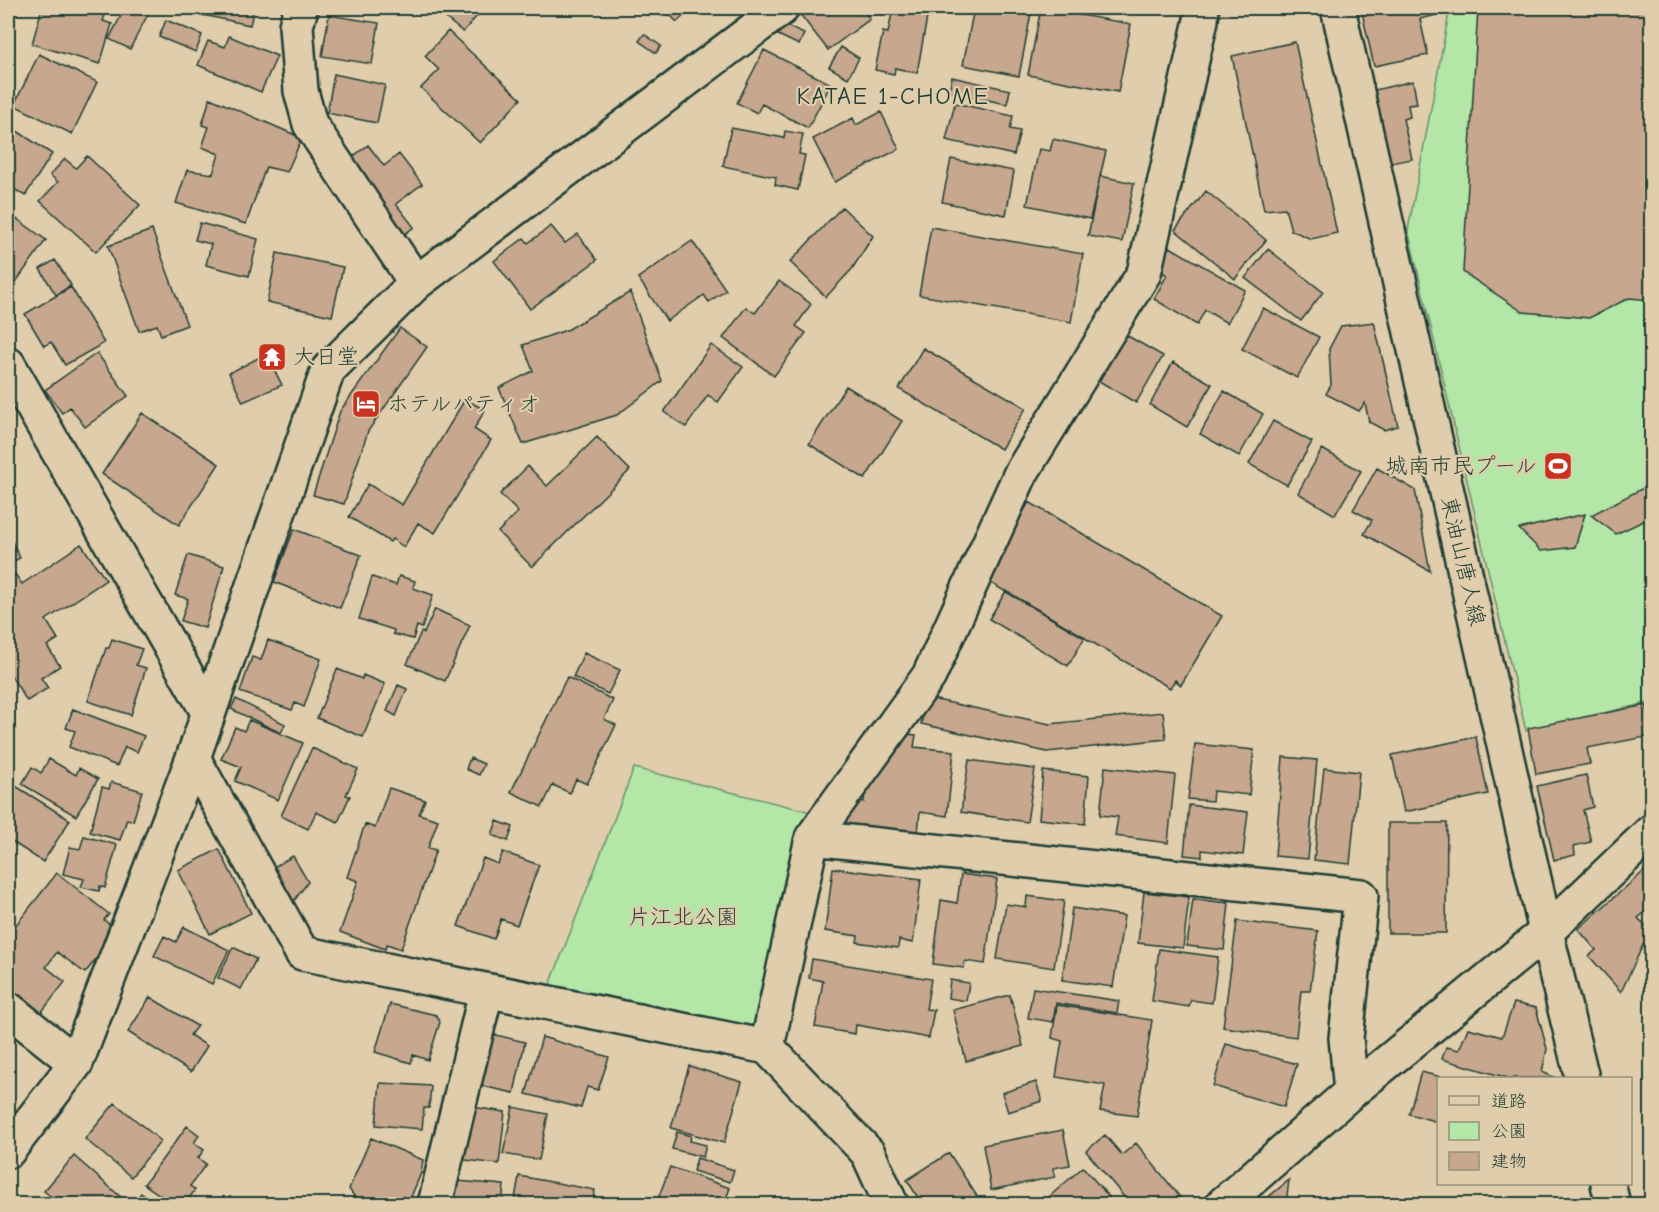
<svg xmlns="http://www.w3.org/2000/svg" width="1659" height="1212" font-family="'Comic Neue','Klee One',sans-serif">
<rect width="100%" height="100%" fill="#e0cdab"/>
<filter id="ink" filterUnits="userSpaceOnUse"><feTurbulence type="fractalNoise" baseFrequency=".0167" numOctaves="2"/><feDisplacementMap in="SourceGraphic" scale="12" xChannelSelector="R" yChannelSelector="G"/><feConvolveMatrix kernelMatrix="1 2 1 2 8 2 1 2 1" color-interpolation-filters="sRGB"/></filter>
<g filter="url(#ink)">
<!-- green -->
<path fill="#b3e6a7" stroke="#69926e" stroke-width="1.5" d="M1450,8H1651V702L1526,731L1408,230Z
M634,768L815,813L753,1035L548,990Z"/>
<!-- building -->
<path fill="#c7a78d" stroke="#1f3d34" stroke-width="1.5" d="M42,8H107L103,21L112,24L100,64L32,44Z
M125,8H133L148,14L130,49L109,39Z
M200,8H254L250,25L198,14Z
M433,8H484L463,32Z
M663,8H692L677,22Z
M807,8H861L870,19L828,50L799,13Z
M893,8H905L928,12L917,73L895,68L894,74L875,70L883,32L888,33Z
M974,8H1032L1019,76L963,65Z
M1041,8L1131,24L1118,92L1028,75Z
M1361,8H1439L1441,14L1420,19L1428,55L1374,66Z
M1478,8H1652V300L1629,298L1589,318L1523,312L1463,272Z
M329,15L379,23L372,64L322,56Z
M166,20L202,35L196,52L159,37Z
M782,24L804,34L799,45L772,32Z
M448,31L521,99L480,143L421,88L439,70L425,56Z
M644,34L661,46L656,53L639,41Z
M229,36L277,56L261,92L198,65L208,41L225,47Z
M1295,42L1337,233L1311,239L1291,230L1285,208L1264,210L1232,56Z
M841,47L859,58L848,78L829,67Z
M764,50L831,84L808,128L762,104L757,113L737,103Z
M39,54L97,82L72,134L14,105Z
M334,74L385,85L377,123L327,113Z
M952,77L1010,90L1007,104L949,92Z
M1413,81L1417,104L1408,105L1410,117L1403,119L1412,159L1390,163L1375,90Z
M210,98L302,138L287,172L266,167L246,224L176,203L187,170L213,174L219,154L202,147L209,127L202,125Z
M955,103L1013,116L1010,129L1020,131L1014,155L946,140Z
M881,112L899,149L835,182L813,139L853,118L856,125Z
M8,125L52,154L25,196L8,185Z
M731,128L784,138L785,131L803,134L799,154L805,155L798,190L775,185L776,177L723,166Z
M1053,139L1106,151L1090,219L1027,205L1039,149L1050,151Z
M368,145L384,166L399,154L422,184L396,204L414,227L398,239L342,165Z
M87,156L140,205L96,252L40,201L58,182L50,175L65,159L76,168Z
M951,159L1014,171L1006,215L942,202Z
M1100,176L1134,183L1122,242L1088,236Z
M1206,191L1266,240L1235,279L1175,230Z
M842,207L873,236L852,269L826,297L790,262Z
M17,219L46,240L8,293V227L10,228Z
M200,223L258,239L249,276L206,265L211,244L195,240Z
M551,226L565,243L578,234L597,260L530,309L494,261L524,238L528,243Z
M931,227L1083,254L1071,322L919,295Z
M152,230L187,325L161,335L157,325L139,331L108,246Z
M692,241L726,290L709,302L704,295L667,321L638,278Z
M1168,246L1245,290L1227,323L1205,310L1197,325L1154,299L1167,275L1156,268Z
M1268,249L1323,292L1301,321L1245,278Z
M277,253L343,267L332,316L267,302Z
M55,260L71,285L56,295L40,269Z
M779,281L811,304L796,326L806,333L774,376L723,338L746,307L755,313Z
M71,287L104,343L65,365L51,342L44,346L25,314Z
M630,292L662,381L617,415L523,444L499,388L533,371L523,345L569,329Z
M1263,308L1319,337L1297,378L1242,349Z
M1374,322L1398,426L1384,430L1369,422L1365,403L1359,411L1326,394L1331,385L1329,349L1341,326Z
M400,328L427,347L368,431L344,504L313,495L340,411Z
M1126,335L1163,356L1136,403L1099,381Z
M711,345L743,367L718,402L708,395L686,427L664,412Z
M923,348L1026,408L1001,449L899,389Z
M97,353L128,396L85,427L70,407L62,413L45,390Z
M266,354L282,385L243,402L229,373Z
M1173,362L1212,384L1187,427L1150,405Z
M846,386L902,421L865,479L809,444Z
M1224,391L1263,414L1239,456L1200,434Z
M465,399L485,410L474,429L491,440L435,533L418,523L404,547L392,539L390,542L349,517L368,484L402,505Z
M142,413L219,464L179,525L102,474Z
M1273,421L1312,442L1287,485L1249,464Z
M597,437L630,470L532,567L498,532L518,512L500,494L528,466L547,486Z
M1322,449L1361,471L1335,515L1298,493Z
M1377,468L1415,490L1430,571L1364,534L1372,520L1353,510Z
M1645,487L1652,491V517L1616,534L1591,515Z
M1029,502L1222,616L1181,685L1175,680L1170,688L984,579Z
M1585,514L1575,547L1541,551L1519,529Z
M294,529L361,555L340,608L274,582Z
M8,533L20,558L8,564Z
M81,544L106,580L46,620L58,639L47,646L60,666L41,678L48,688L27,701L8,671V580L15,574L22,584Z
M188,555L224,566L205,628L181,621L188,599L175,595Z
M399,576L415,581L413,588L433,595L422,628L417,626L413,639L393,634L394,630L359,619L372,577L396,585Z
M1006,591L1085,637L1068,666L989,619Z
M435,609L470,625L445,681L407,664L421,632L424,633Z
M112,639L142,649L136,665L146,668L131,715L88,701L106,648H109Z
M268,640L321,659L304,707L295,703L292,710L240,692L252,657L261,660Z
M584,653L620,670L608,694L573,677Z
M337,669L362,679L363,675L385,684L363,737L317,718Z
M567,677L613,700L604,719L616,725L587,784L576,779L570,793L553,785L542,807L511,792Z
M398,685L407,689L396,716L387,711Z
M927,698L1050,724L1163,712L1166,739L1047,752L921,724Z
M236,699L285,724L281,733L231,709Z
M1646,705L1651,736L1587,748L1590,764L1536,774L1528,728Z
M73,709L144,736L137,752L125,747L117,766L69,747L75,731L66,728Z
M249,720L303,743L278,800L235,781L241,767L221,759L235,727L244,731Z
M894,733L916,735L914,747L954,751L947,816L920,812L918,832L843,824L846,800L864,802L866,776L877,777L879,757Z
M1476,737L1488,794L1404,812L1392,755Z
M1195,744L1254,750L1249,795L1213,791L1212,801L1188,799Z
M312,748L358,769L346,795L350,796L338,822L316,812L308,829L281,816Z
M1283,757L1317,760L1308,859L1275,856Z
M470,758L484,764L479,775L466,769Z
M49,759L76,775L79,768L98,779L76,816L22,784L32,767L41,773Z
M969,760L1035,769L1027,822L961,812Z
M1105,767L1175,775L1168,843L1115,836L1118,817L1100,815Z
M1324,768L1359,772L1350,864L1314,860Z
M1043,771L1089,776L1085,824L1039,819Z
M1586,775L1593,807L1583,810L1591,842L1574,846L1575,855L1554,860L1537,786Z
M111,782L142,791L133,821L127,819L120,840L90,832L102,787L109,789Z
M14,785L70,820L43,862L8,839V795Z
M389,788L425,800L419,814L438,820L428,848L436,850L401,949L387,944L385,949L340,932L358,881L347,877L365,824L375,828Z
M1189,805L1248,812L1243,855L1202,850V857L1184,855Z
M497,821L513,827L508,841L492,835Z
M1388,823H1447L1446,933H1388Z
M84,836L117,845L105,888L100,886L99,891L81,887L84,879L63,874L70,847L80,849Z
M219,849L251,913L210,934L178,870Z
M503,852L539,865L517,925L501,919L494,939L458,926L483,858L498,864Z
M293,856L308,882L291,905L270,869Z
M1651,865L1652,906L1638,918L1650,930L1621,992L1589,956L1596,950L1578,929Z
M833,868L921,879L913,943L899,940L898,948L857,942L858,936L825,931Z
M57,873L109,914L104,920L118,931L85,973L57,952L46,967L65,982L37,1018L8,995V935Z
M961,874L997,879L985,964L965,961L964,968L933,964L941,900L957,903Z
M1144,892L1189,897L1183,948L1138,943Z
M1027,896L1064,901L1054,968L997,959L1006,904L1026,907Z
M1193,899L1229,903L1224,950L1187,946Z
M1072,908L1124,916L1113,987L1062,980Z
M1237,921L1318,931L1310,991H1301L1296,1037L1223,1027Z
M184,927L229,950L212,984L154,956L164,936L176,942Z
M233,947L256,959L241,989L218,978Z
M1159,949L1218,957L1212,1003L1191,1000L1189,1007L1152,1001Z
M812,959L931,979L926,1009L934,1010L929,1038L856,1025L855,1034L815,1027L823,981L809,978Z
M950,980L969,983L966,1001L948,998Z
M1033,988L1119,1001L1117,1013L1056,1003L1053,1022L1028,1018Z
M1010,995L1023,1046L966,1061L953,1010Z
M150,997L197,1026L190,1035L207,1046L191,1072L128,1032Z
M1514,1003L1536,1008L1547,1049L1542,1072L1556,1078H1508L1442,1059L1446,1047L1459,1050L1468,1028L1502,1037Z
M390,1004L436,1015L440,1022L428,1060L413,1055L411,1063L375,1052Z
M1057,1005L1152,1020L1137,1116L1100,1111L1105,1085L1056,1077L1062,1041L1052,1038Z
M483,1032L525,1042L514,1093L472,1084Z
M542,1037L609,1057L598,1090L587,1087L581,1108L526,1094Z
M1226,1044L1297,1064L1284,1107L1213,1086Z
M689,1066L742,1082L724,1143L671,1128Z
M1421,1072L1445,1078H1438V1122L1409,1114Z
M1036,1082L1042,1101L1008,1112L1002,1093Z
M380,1083L431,1086L429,1108H424L422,1129L376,1125Z
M115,1103L161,1141L131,1177L85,1139Z
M464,1106L505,1112L499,1164L457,1159Z
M513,1107L548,1114L539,1160L503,1154Z
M187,1126L199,1135L194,1143L204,1150L198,1158L206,1164L190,1186L195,1190L185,1204H173L144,1184Z
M1063,1130L1070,1165L1053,1168L1055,1177L991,1190L983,1145Z
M677,1132L691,1136L690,1141L706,1145L703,1157L672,1149Z
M1105,1135L1122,1155L1136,1143L1180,1197L1170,1204H1130L1086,1151Z
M371,1138L423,1160L421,1173L408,1204H391L379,1199L376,1204H373L354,1196L349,1189Z
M949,1153L982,1204H922L907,1180Z
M74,1156L122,1198L116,1204H60L44,1191Z
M697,1158L734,1170L730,1182L693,1171Z
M670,1167L730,1188L724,1204H656Z
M1083,1167L1115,1204H1041Z
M519,1176L595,1190L592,1204H514Z
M1289,1180L1286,1204H1260Z
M457,1181L504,1185L502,1204H445L446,1199L455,1200Z
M141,1193L155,1204H132Z"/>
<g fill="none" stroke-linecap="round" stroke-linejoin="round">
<!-- minor casing -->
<g stroke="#1f3d34" stroke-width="38">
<path id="minor" d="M301,8L296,26L301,91L310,124L416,283
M8,364L208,712
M193,758L302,953L767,1047
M812,838L1361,896L1346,1038L1351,1092
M8,1009L76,1063
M8,1151L76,1063L193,758L328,370L416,283L782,8
M435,1204L486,992
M891,1204L868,1153L767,1047L812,838L929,676L1021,473L1144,273L1201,20L1202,8
M1223,1204L1351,1092L1546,932L1652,831"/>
</g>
<!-- secondary casing -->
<g stroke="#1f3d34" stroke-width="38">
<path id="secondary" d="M1338,8L1546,932L1582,1078
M1608,1184L1613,1204"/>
</g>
<!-- minor -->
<use href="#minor" stroke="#e0cdab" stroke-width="33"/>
<!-- secondary -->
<use href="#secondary" stroke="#e0cdab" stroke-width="33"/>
</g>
</g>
<!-- icons -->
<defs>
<g id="temple-square" transform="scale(1.5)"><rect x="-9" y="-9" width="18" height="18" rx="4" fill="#c8321e" stroke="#e0cdab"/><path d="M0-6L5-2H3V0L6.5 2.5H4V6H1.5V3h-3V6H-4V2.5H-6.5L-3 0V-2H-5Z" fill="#fff"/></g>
<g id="hotel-square" transform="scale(1.5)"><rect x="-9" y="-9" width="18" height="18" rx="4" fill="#c8321e" stroke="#e0cdab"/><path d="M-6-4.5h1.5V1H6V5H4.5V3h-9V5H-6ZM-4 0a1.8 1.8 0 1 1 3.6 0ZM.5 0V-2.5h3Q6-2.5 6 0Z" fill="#fff"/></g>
<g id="stadium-square" transform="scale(1.5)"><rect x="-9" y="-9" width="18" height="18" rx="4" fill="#c8321e" stroke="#e0cdab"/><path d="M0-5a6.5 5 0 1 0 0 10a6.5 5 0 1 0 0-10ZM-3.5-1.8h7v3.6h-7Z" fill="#fff"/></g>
</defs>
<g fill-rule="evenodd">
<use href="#temple-square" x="272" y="357"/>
<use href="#hotel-square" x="366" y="404"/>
<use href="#stadium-square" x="1558" y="466"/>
</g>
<g text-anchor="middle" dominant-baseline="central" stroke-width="4.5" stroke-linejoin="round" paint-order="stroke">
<!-- poi labels -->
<g font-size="22" fill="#1f3d34" stroke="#e0cdab" text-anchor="start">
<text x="293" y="357">大日堂</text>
<text x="387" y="404">ホテルパティオ</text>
<text x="1537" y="466" text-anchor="end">城南市民プール</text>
</g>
<!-- street labels -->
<g font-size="22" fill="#1f3d34" stroke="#e0cdab">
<text transform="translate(1463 561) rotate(77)">東油山唐人線</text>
</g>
<!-- park labels -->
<g font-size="22" fill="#26453a" stroke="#e0cdab">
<text x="683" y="917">片江北公園</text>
</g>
<!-- neighbourhood labels -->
<g font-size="24" letter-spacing="1.5" fill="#1f3d34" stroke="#e0cdab">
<text x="893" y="96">KATAE 1-CHOME</text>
</g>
</g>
<!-- margin -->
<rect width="1659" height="1212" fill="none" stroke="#e0cdab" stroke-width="30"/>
<rect x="15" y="15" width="1629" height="1182" fill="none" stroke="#1f3d34" stroke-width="2" filter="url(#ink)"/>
<!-- legend -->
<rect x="1437" y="1077" width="195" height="108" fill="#e0cdab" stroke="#93937b" stroke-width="1.5"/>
<rect x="1449" y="1096" width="30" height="9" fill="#e0cdab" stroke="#93937b" stroke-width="1.5"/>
<text x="1491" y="1107" font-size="18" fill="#1f3d34">道路</text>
<rect x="1449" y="1122" width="30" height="18" fill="#b3e6a7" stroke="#93937b" stroke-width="1.5"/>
<text x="1491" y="1137" font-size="18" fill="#1f3d34">公園</text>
<rect x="1449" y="1152" width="30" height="18" fill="#c7a78d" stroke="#93937b" stroke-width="1.5"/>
<text x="1491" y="1167" font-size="18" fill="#1f3d34">建物</text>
</svg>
